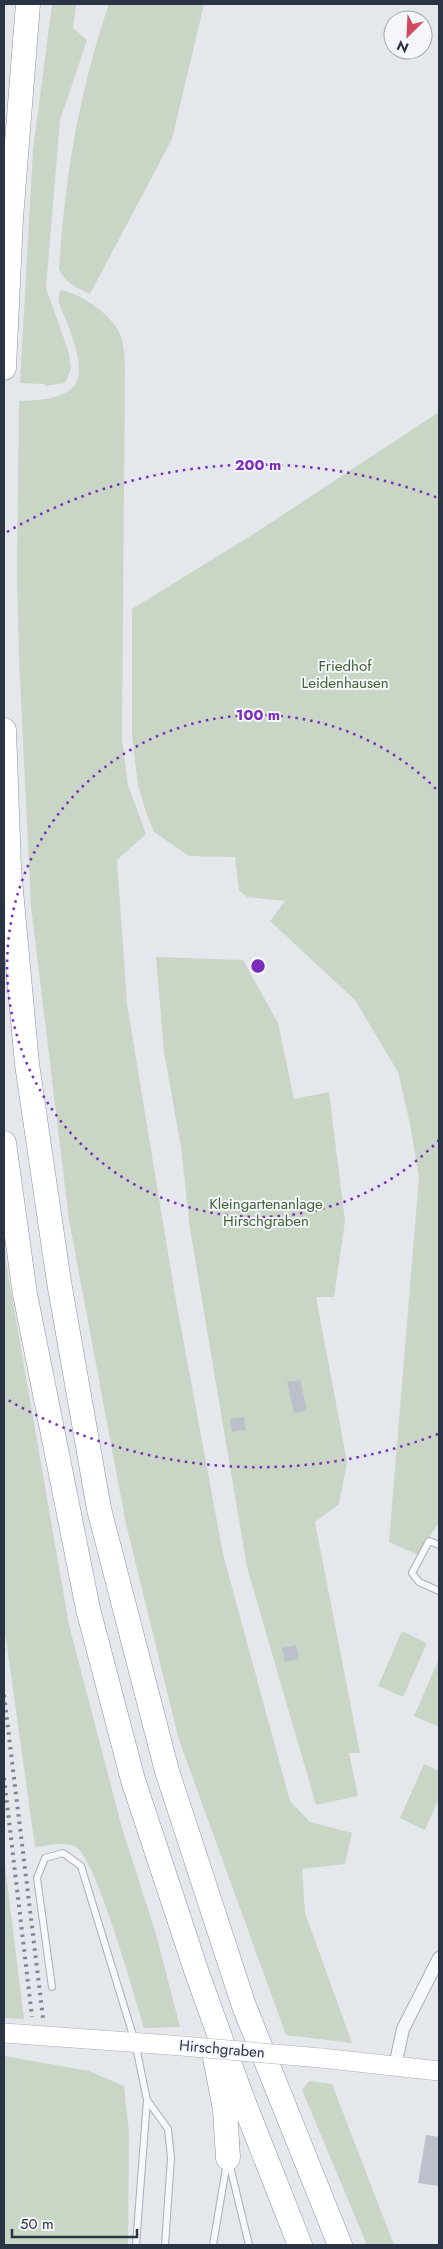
<svg xmlns="http://www.w3.org/2000/svg" width="443" height="2249" font-family="Jost,sans-serif">
<rect width="100%" height="100%" fill="#e4e7ec"/>
<!-- green -->
<path fill="#c9d6c5" d="M52,4H76L73,28L87,40L60,120L46,288L69,353L71,369L65,383L45,386V384L20,383L33,150Z
M109,4H204L172,139L90,294C77,288 65,283 59,269C65,176 79,92 109,4Z
M61,290C83,295 110,313 120,334C124,344 124,355 125,365L122,738L128,785L146,834L117,860L127,1004L175,1295L223,1554L290,1801L310,1822L352,1833L345,1864L302,1869L305,1913L352,2043L286,2035L179,1740L126,1524L69,1220L31,906L19,659L17,574L19,401C88,400 88,377 66,320C62,310 55,300 61,290Z
M439,412V1522L418,1555L389,1542L419,1177L410,1124L398,1072L355,1000L270,921L285,901L247,897L239,890L235,857L189,856L154,832L146,812L138,785L132,735V609L252,535Z
M156,957L243,960L278,1023L294,1099L329,1092L345,1221L334,1297H316L347,1462L339,1504L315,1522L360,1753H349L358,1796L316,1805L247,1567L190,1229L181,1147L164,1052Z
M4,1250L69,1625L122,1828L156,1934L180,2027L144,2028C135,1998 96,1858 76,1847C65,1841 47,1846 35,1847L4,1625Z
M402,1631L427,1643L403,1697L378,1686Z
M438,1661L439,1662V1727L414,1716Z
M424,1764L439,1771V1798L425,1830L400,1818Z
M4,1857L24,2019L4,2018Z
M4,2056L89,2071L124,2086L129,2132L128,2245H4Z
M309,2081L332,2084L394,2245H367L302,2090Z"/>
<!-- building -->
<path fill="#bbc0ca" d="M300,1380L307,1410L294,1413L287,1382Z
M244,1417L246,1430L232,1432L230,1419Z
M296,1645L299,1659L285,1662L282,1648Z
M426,2135L439,2137V2186L418,2183Z"/>
<g fill="none" stroke-linecap="round" stroke-linejoin="round">
<!-- lane casing -->
<g stroke="#a9aeb7" stroke-width="8">
<path id="lane" d="M439,1545L429,1541L412,1573L419,1582L439,1591
M52,1987L37,1878L45,1858L63,1853L81,1866L135,2042L147,2100L168,2129L171,2158L165,2245
M229,2162L249,2245
M136,2245L147,2100
M213,2245L227,2162"/>
</g>
<!-- street casing -->
<g stroke="#a9aeb7" stroke-width="14">
<path id="street" d="M395,2066L403,2029L439,1958"/>
</g>
<!-- secondary casing -->
<g stroke="#a9aeb7" stroke-width="20">
<path id="secondary" d="M4,2033L170,2045
M321,2058L439,2071"/>
</g>
<!-- highway casing -->
<g stroke="#8b94a3" stroke-width="25">
<path id="highway" d="M4,368L11,218L28,4
M4,730L9,869L27,1064L59,1282L99,1509L167,1771L244,2006L340,2245
M4,1143L25,1294L88,1609L133,1780L197,1973L242,2098L300,2245
M215,2058L225,2109L228,2158"/>
</g>
<!-- lane -->
<use href="#lane" stroke="#f7f8fa" stroke-width="6"/>
<!-- street -->
<use href="#street" stroke="#f7f8fa" stroke-width="12"/>
<!-- secondary -->
<use href="#secondary" stroke="#fff" stroke-width="19"/>
<!-- highway -->
<use href="#highway" stroke="#fff" stroke-width="24"/>
<!-- rail -->
<path stroke="#7d8696" stroke-width="4" stroke-dasharray="2.5 5" stroke-linecap="butt" d="M4,1695L43,2018
M4,1778L32,2017"/>
<!-- secondary-bridge casing -->
<g stroke="#a9aeb7" stroke-width="20" stroke-linecap="butt">
<path id="secondary-bridge" d="M170,2045L321,2058"/>
</g>
<!-- secondary-bridge -->
<use href="#secondary-bridge" stroke="#fff" stroke-width="19"/>
</g>
<!-- distance rings -->
<g fill="none" stroke="#7b2cbf" stroke-width="2.5" stroke-dasharray="2.5 5">
<path d="M439 1140A251 251 0 1 1 439 792"/>
<path d="M438 1434A501 501 0 0 1 8 1400M7 532A501 501 0 0 1 438 498"/>
</g>
<g text-anchor="middle" dominant-baseline="central" stroke-width="4" stroke-linejoin="round" paint-order="stroke">
<!-- park labels -->
<g font-size="15" fill="#3f6138" stroke="#f4f6f9">
<text x="345" y="666">Friedhof<tspan x="345" dy="17">Leidenhausen</tspan></text>
<text x="266" y="1204">Kleingartenanlage<tspan x="266" dy="17">Hirschgraben</tspan></text>
</g>
<!-- street labels -->
<g font-size="15" fill="#2b3445" stroke="#f4f6f9">
<text transform="translate(222 2049) rotate(5)">Hirschgraben</text>
</g>
</g>
<circle cx="258" cy="966" r="8" fill="#7b2cbf" stroke="#f4f6f9" stroke-width="2.5"/>
<g font-size="15" text-anchor="middle" font-weight="bold" fill="#7b2cbf" stroke="#f4f6f9" stroke-width="4" stroke-linejoin="round" paint-order="stroke">
<text x="258" y="470">200 m</text>
<text x="258" y="720">100 m</text>
</g>
<!-- border -->
<rect width="443" height="2249" fill="none" stroke="#2b3445" stroke-width="10"/>
<!-- north arrow -->
<g transform="translate(408 35) rotate(204)"><circle r="24" fill="#f4f6f9" stroke="#a4a8b1"/>
<path d="M0-4L9 19L0 12L-9 19Z" fill="#d1495b"/>
<text y="-8" font-size="14" font-weight="bold" text-anchor="middle" fill="#2b3445">N</text>
</g>
<!-- scale -->
<path d="M12 2229v8h125v-8" fill="none" stroke="#2b3445" stroke-width="2.5"/>
<text x="20" y="2229" font-size="15" fill="#2b3445" stroke="#f4f6f9" stroke-width="4" paint-order="stroke">50 m</text>
</svg>
